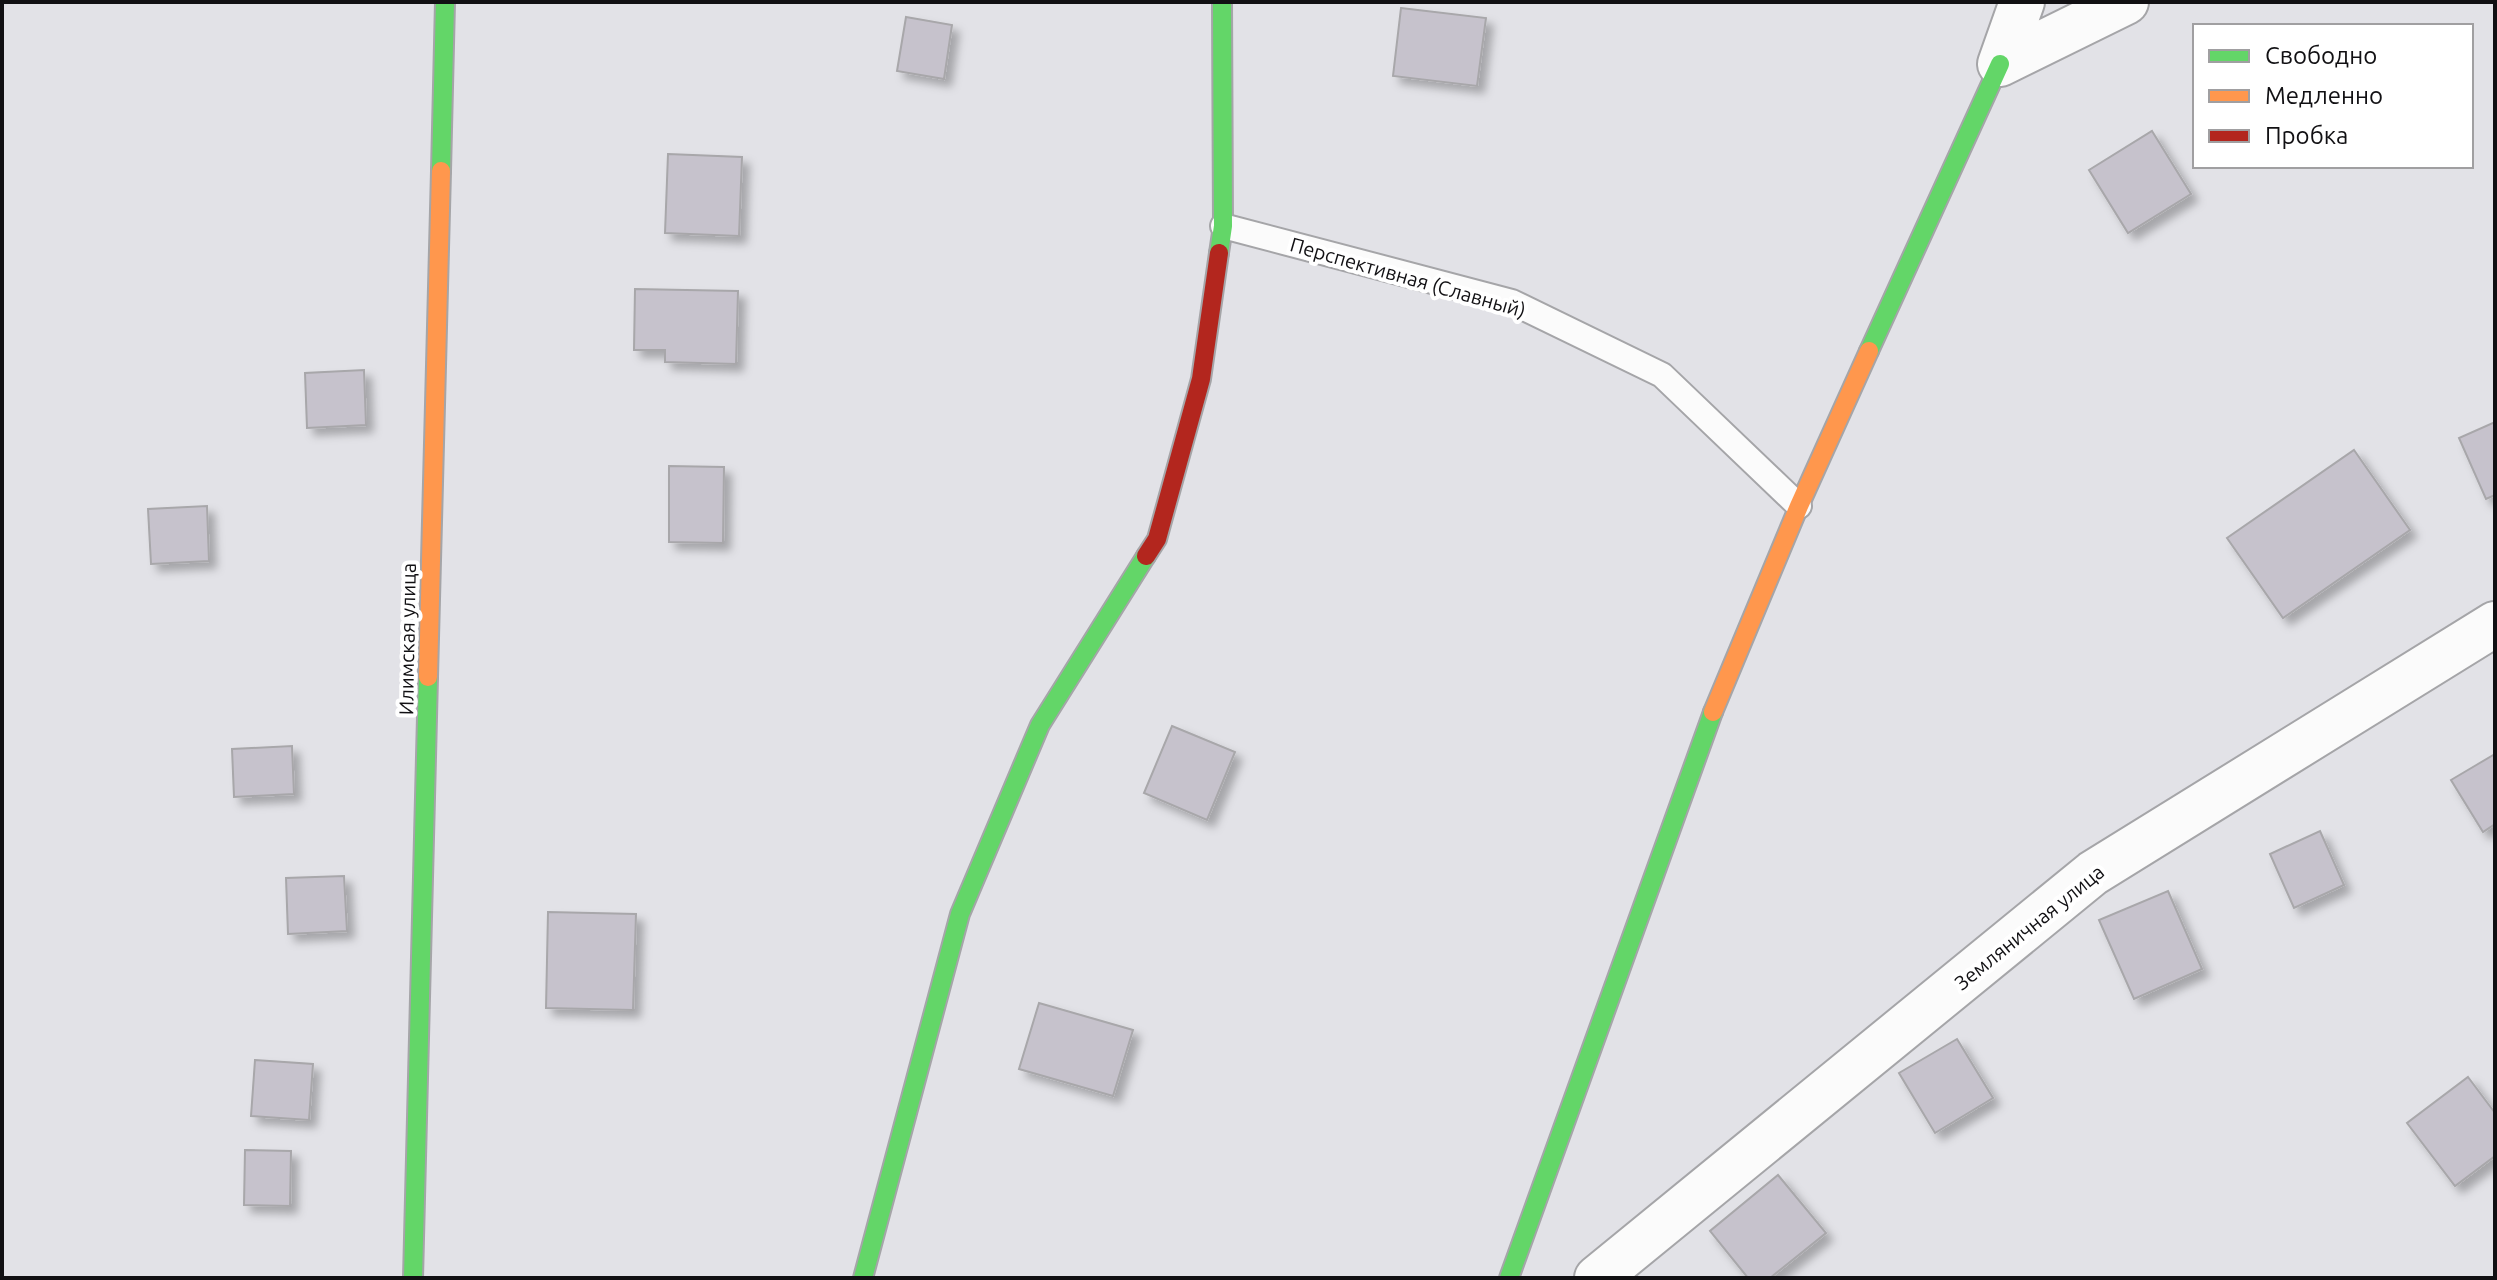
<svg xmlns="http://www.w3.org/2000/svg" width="2497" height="1280" font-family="Ubuntu,sans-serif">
<defs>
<filter id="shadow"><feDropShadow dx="7" dy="7" stdDeviation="4" flood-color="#0004"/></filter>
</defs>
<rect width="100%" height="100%" fill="#e2e2e7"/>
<!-- building -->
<path fill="#c6c2cc" stroke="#a8a7aa" stroke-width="2" filter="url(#shadow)" d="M1401,8L1486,18L1477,86L1393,76Z
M906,17L952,25L944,79L897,71Z
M2152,131L2191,194L2128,233L2089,170Z
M668,154L742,157L739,236L665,233Z
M635,289L738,291L736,364L665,362V350H634Z
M364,370L366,425L307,428L305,373Z
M2495,422V495L2486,499L2459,438Z
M2354,450L2410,530L2283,618L2227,538Z
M669,466L724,467L723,543L669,542Z
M207,506L209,561L151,564L148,509Z
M1172,726L1235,752L1207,820L1144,793Z
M292,746L294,794L234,797L232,749Z
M2495,754V824L2483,832L2451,780Z
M2320,831L2344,885L2294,908L2270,854Z
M344,876L347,931L288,934L286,878Z
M2168,891L2202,969L2134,999L2099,920Z
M548,912L636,914L633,1010L546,1008Z
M1039,1003L1133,1030L1113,1096L1019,1069Z
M1957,1039L1993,1098L1935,1133L1899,1073Z
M255,1060L313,1064L309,1120L251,1116Z
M2468,1077L2495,1113V1156L2455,1186L2407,1123Z
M245,1150L291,1151L290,1206L244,1205Z
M1778,1175L1826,1233L1770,1278H1748L1710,1231Z"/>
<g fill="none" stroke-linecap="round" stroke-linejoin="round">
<!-- lane casing -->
<g stroke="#a5a5a8" stroke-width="28">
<path id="lane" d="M1223,226L1512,302L1662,375L1799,506"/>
</g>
<!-- street casing -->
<g stroke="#a5a5a8" stroke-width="48">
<path id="street" d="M2000,64L2126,2
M2000,64L2022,2
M1597,1278L2093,873L2495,624"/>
</g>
<!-- fast casing -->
<g stroke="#a5a5a8" stroke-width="22">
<path id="fast" d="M441,171L445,2
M1219,253L1223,226L1222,2
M1869,351L2000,64
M413,1278L428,677
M863,1278L960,914L1040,725L1146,556
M1509,1278L1713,712"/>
</g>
<!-- slow casing -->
<g stroke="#a5a5a8" stroke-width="22">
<path id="slow" d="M428,677L441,171
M1713,712L1799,506L1869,351"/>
</g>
<!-- jam casing -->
<g stroke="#a5a5a8" stroke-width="22">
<path id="jam" d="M1146,556L1157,539L1201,379L1219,253"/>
</g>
<!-- lane -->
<use href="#lane" stroke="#fbfbfb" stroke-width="24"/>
<!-- street -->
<use href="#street" stroke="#fbfbfb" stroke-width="44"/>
<!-- fast -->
<use href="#fast" stroke="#63d668" stroke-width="18"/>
<!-- slow -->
<use href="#slow" stroke="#ff974d" stroke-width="18"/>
<!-- jam -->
<use href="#jam" stroke="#b3261e" stroke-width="18"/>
</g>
<g text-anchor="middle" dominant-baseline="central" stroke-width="8" stroke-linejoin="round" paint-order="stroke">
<!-- street labels -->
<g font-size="20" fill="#111013" stroke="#fff">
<text transform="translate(1408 277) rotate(16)">Перспективная (Славный)</text>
<text transform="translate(407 639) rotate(-89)">Илимская улица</text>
<text transform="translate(2029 927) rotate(-39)">Земляничная улица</text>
</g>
</g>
<!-- border -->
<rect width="2497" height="1280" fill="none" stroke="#111013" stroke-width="8"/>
<!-- legend -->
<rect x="2193" y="24" width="280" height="144" fill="#ffffff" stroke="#a09fa1" stroke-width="2"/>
<rect x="2209" y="50" width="40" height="12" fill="#63d668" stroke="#a09fa1" stroke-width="2"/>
<text x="2265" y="64" font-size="24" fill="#111013">Свободно</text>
<rect x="2209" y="90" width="40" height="12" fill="#ff974d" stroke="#a09fa1" stroke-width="2"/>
<text x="2265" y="104" font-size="24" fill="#111013">Медленно</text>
<rect x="2209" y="130" width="40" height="12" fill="#b3261e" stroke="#a09fa1" stroke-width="2"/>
<text x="2265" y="144" font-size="24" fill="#111013">Пробка</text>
</svg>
